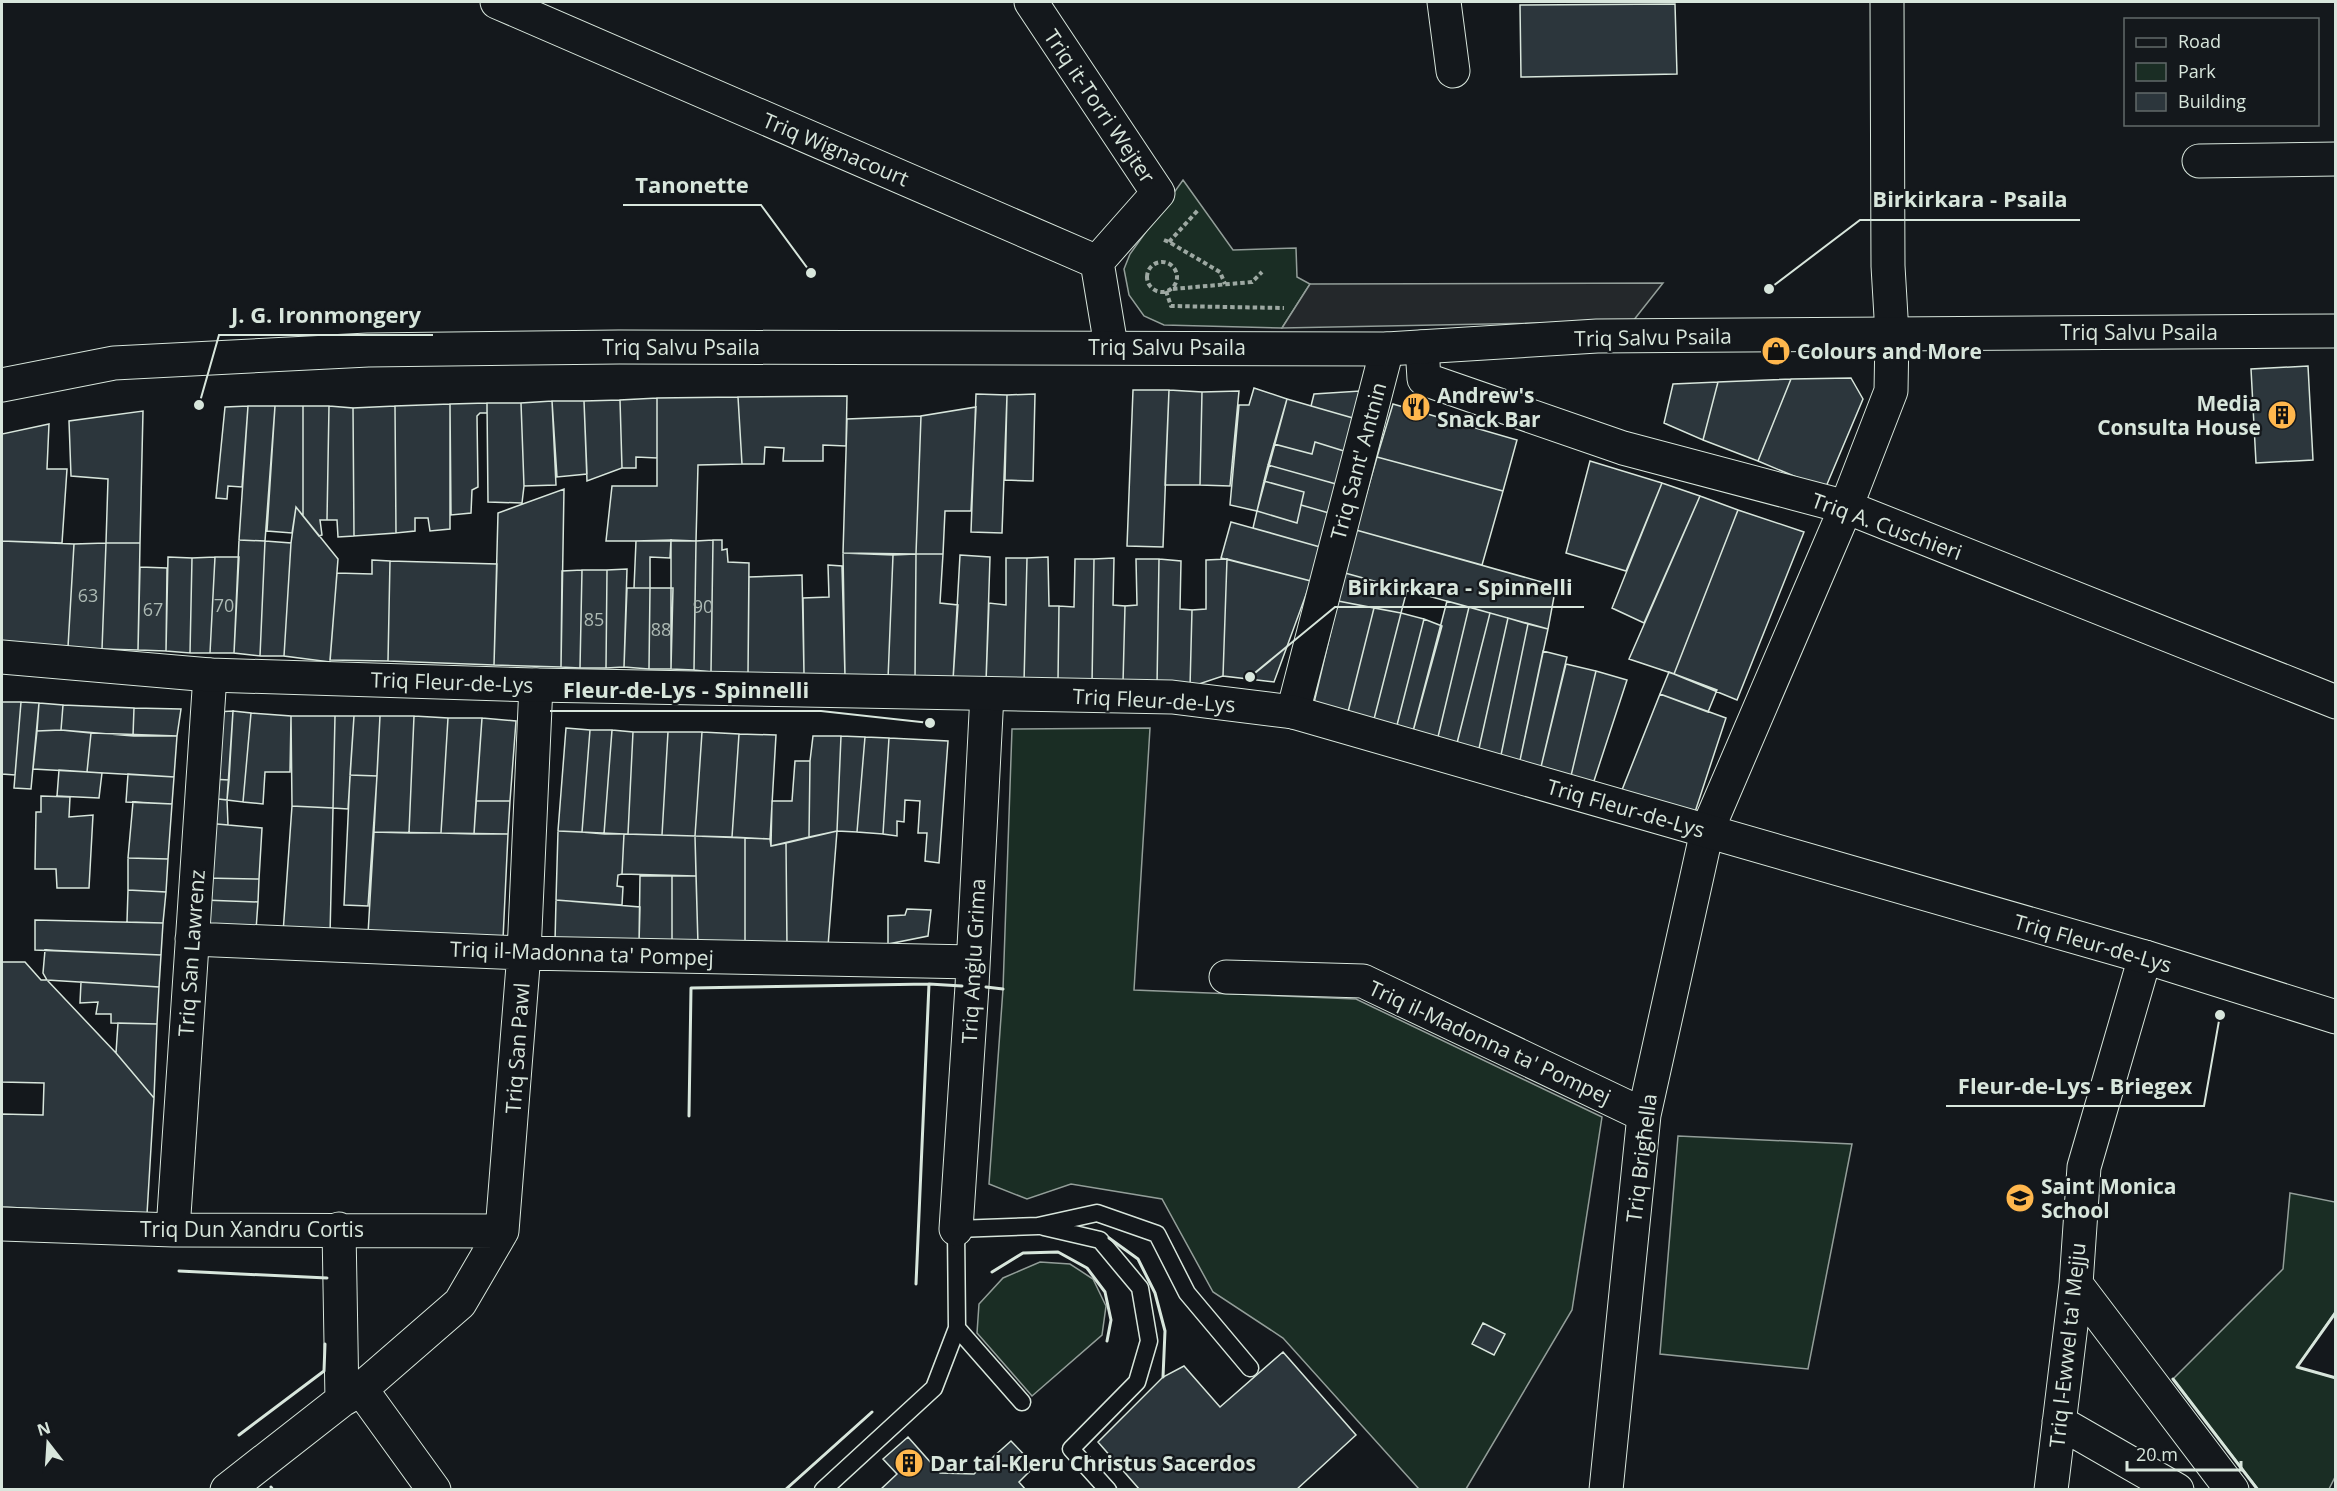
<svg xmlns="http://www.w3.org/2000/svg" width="2337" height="1491" font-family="'Open Sans',sans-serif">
<rect width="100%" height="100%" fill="#14181c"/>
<!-- green -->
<path fill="#1a2d24" stroke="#939e99" stroke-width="1.5" d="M1183,180L1233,250L1296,248L1297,277L1310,284L1282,328L1164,325L1144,316L1129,295L1124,269L1130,254Z
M1150,728L1134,990L1356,999L1602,1117L1572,1310L1466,1489H1419L1283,1338L1213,1292L1162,1199L1071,1184L1027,1199L989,1184L1003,989L1012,729Z
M1678,1136L1852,1144L1808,1369L1660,1354Z
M2290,1193L2335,1202V1312L2297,1367L2335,1378V1477L2329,1489H2258L2173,1379L2283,1269Z
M1040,1262L1070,1264L1093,1279L1106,1306L1102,1335L1032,1396L977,1333L979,1304L1003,1278Z"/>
<!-- parking -->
<path fill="#24282b" stroke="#939e99" stroke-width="1.5" d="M1663,283L1633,321L1282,328L1310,284Z"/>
<!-- building -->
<path fill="#2c363c" stroke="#d8e6dc" stroke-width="1.5" d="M1675,4L1677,74L1521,77L1520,5Z
M2308,366L2313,460L2256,463L2251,369Z
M1851,378L1863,399L1825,489L1758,461L1791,379Z
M1791,379L1758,461L1703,440L1718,382Z
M1718,382L1703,440L1664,423L1673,384Z
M1254,388L1287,399L1257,511L1230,505L1239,405H1249Z
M1133,390H1169L1163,547L1127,546Z
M1169,390L1202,392L1200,485H1165Z
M1239,391L1230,486L1200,485L1202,392Z
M1360,391L1353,418L1311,406L1314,394Z
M976,394L1007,395L1002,533L971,532Z
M1035,394L1033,481L1005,480L1007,395Z
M847,396L846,446L823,445V461H783L784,448L765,447L764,464H742L738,397Z
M738,397L742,464L698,465L696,541H606L612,486H657V398Z
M657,398V458L636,457V468H622L620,400Z
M1287,399L1353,418L1344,451L1315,442L1312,454L1274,444Z
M620,400L622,468L587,481L584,401Z
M552,401L556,485L524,486L521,403Z
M552,401H584L587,474L557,477Z
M487,403V413H480L477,416L478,487L472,490L471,513L451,515L450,404Z
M487,403H521L524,486L522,503L488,502Z
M450,404V529L430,531L428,518H415V531L396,533L395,406Z
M1393,404L1517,440L1503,491L1377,457Z
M248,406L242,487L228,486L227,499L216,498L225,407Z
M248,406H275L265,541L239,540Z
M275,406H303V516L296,507L292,533L267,531Z
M303,406H329L327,520H320L322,535L319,536L303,516Z
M329,406L353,408L354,536L338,537L337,520H327Z
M395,406L396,533L354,536L353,408Z
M976,407L971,511H945L943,554H916L921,416Z
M143,411L140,543H106L108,479L71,476L69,421Z
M921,416L916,554L843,553L847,419Z
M49,424L47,469H67L62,543L2,541V434Z
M1315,442L1344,451L1336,484L1268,465L1274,444L1312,454Z
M1377,457L1503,491L1482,565L1356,530Z
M1590,461L1662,483L1626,571L1566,553Z
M1268,465L1336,484L1329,513L1301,505L1304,492L1264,481Z
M1264,481L1304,492L1297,523L1257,511Z
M1662,483L1700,496L1644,623L1612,608Z
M564,489L561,667L494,665L498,513Z
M1700,496L1738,510L1674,674L1629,659Z
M1301,505L1329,513L1320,547L1253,528L1257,511L1297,523Z
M296,507L338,559L330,662L284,656L291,543Z
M1738,510L1804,532L1737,700L1674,674Z
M1231,522L1320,547L1311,581L1221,558Z
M1356,530L1556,586L1548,629L1345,573Z
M239,540L265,541L260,656L234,653Z
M671,540L696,541L694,670L671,669Z
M671,540L670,558L650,557V588H634L636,541Z
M713,540H722V550L727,549L728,562L749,563L748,674L711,672Z
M713,540L711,672L694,670L696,541Z
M2,541L74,544L68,647L2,643Z
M265,541L291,543L284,656H260Z
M106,543H140L138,650L102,649Z
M106,543L102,649L68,647L74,544Z
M843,553L893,555L888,679L845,677Z
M916,554H943L940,603L958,605L953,680H915Z
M916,554L915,680L888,679L893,555Z
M960,555L990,557L986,682L953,680Z
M168,557L192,558L190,653L166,651Z
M215,557H239L234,653H210Z
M215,557L210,653H190L192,558Z
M1048,557L1049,606H1059L1058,681L1024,683L1027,558Z
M1006,558H1027L1024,683L986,682L989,603L1006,605Z
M1114,558L1113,605L1125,606L1123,683L1092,684L1094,559Z
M1075,559H1094L1092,684L1058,681L1059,606L1074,607Z
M1136,559H1159L1157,686L1123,683L1125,606L1137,605Z
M1159,559L1181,561L1180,609L1192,610L1190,687L1157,686Z
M1227,559L1311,581L1274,682L1223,676Z
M1227,559L1223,676L1190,687L1192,610L1206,609V560Z
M372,560L390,561L388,661L330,660L337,573L372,574Z
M390,561L497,564L494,665L388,661Z
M828,565L842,566L845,677L804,674L803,598L829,597Z
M140,567L167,568L166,651L138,650Z
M627,569L624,667L606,668L607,570Z
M582,570H607L606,668H580Z
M582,570L580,668L561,667L562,571Z
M1345,573L1407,590L1401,613L1338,601Z
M802,575L804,674H748L749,577Z
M627,588H650L649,669L624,667Z
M650,588H673L671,669H649Z
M1338,601L1374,608L1347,716L1313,707Z
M1447,601L1469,607L1437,741L1412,735Z
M1469,607L1490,613L1456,747L1437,741Z
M1374,608L1401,613L1373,723L1347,716Z
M1401,613L1424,619L1396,729L1373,723Z
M1490,613L1508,618L1478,753L1456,747Z
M1508,618L1528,624L1500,760L1478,753Z
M1424,619L1442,626L1412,735L1396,729Z
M1528,624L1548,629L1519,765L1500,760Z
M1543,651L1567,657L1540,771L1519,765Z
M1566,664L1596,671L1570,780L1540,771Z
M1596,671L1627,680L1592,787L1570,780Z
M1669,672L1717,690L1708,712L1660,694Z
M1660,694L1726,718L1694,815L1620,795Z
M2,702H21L15,775L2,774Z
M21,702L39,703L31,789L14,788Z
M39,703L63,705L61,730L37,731Z
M63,705L134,708L133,736L61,730Z
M134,708L181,709L177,736H133Z
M233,711L251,713L243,802L227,800Z
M233,711L229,780L210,779L215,712Z
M251,713L291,716L290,772H265L263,804L243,802Z
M291,716H335L333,808L292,806Z
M335,716H354L348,809L333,808Z
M354,716H380L377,776L350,775Z
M380,716H414L409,833L374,832Z
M414,716L448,718L441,833H409Z
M448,718H482L474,834L441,833Z
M482,718L516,721L510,801H476Z
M566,728L590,730L582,832L558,831Z
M61,730L91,733L87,772L33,769L37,731Z
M590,730H612L604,834L582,832Z
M612,730L633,732L628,834H604Z
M633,732H668L662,835L628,834Z
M668,732H702L695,836L662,835Z
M702,732L739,734L732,837L695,836Z
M91,733L177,736L174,777L87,772Z
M739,734L776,735L770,839L732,837Z
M813,736H841L837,831L809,837L810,761Z
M841,736L865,737L857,832L837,831Z
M865,737L889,738L883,834L857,832Z
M889,738L948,741L939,863L925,861L927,833H918L920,801L905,800L904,822L897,821V836L883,834Z
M795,761H810L809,837L771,846L772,801H792Z
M59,770L102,773L99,798L57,796Z
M128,774L174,777L172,804L126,802Z
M350,775L377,776L368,906L344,905Z
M210,779L229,780L227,800L209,798Z
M41,796L70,797L69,817L93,815L89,888H57L56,869H35L36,812H41Z
M209,798L227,800L228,825L206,823Z
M476,801H510L508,834H474Z
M133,802L172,804L168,859L128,858Z
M292,806L333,808L330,935L283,933Z
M206,823L262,828L259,879L205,878Z
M558,831L624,834L622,874L618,875L617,886L623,887L622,905L556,900Z
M837,831L828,946L787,947L786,843Z
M374,832L508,834L503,939L368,934Z
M624,834L695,836L696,876L622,874Z
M695,836L745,838V946L698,945Z
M745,838L770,839L771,846L786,843L787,947L745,946Z
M128,858L168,859L166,892L128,890Z
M640,876H672V945L639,944Z
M672,876H696L698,945H672Z
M205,878L259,879L258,902L204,900Z
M128,890L166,892L163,923L127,922Z
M204,900L258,902L256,930L200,927Z
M556,900L640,907L639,944L555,942Z
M907,909L931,910L928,936L888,944V916L905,915Z
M35,920L163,923L161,955L35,950Z
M45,950L161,955L159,987L47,980L43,973Z
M2,962H25L41,980H47L116,1053L154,1098L147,1214L2,1207V1114L43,1115L44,1083L2,1082Z
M81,982L159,987L157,1024L111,1023V1014H96L98,1002L80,1003Z
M118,1023L157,1024L154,1098L116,1053Z
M1483,1323L1505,1334L1494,1355L1472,1344Z
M1283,1352L1356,1435L1296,1490H1140L1098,1442L1163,1377L1184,1366L1220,1407Z
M908,1437L940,1473L974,1474L1011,1441L1035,1466L1019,1482L1026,1490H880L897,1474L883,1459Z"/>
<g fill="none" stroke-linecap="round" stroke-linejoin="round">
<!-- service casing -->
<g stroke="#d8e6dc" stroke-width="19">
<path id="service" d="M1044,1227L1100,1240L1140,1288L1149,1341L1137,1382L1071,1449L1108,1490
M1022,1402L957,1328L956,1229L1038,1226L1097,1213L1157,1234L1187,1293L1250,1368
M823,1490L934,1388L957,1328"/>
</g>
<!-- minor casing -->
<g stroke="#d8e6dc" stroke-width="35">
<path id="minor" d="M497,2L1097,262L1111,346
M1031,2L1158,193L1097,262
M1444,2L1453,71
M2199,161L2336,159
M1422,347L1424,379L1623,448L1846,507L2336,702
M1293,712L1387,349
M192,939L524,953L973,962
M1226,977L1363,981L1644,1115
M2,1224L173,1230L502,1231
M956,1229L972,986L987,694
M173,1230L210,675
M2076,1284L2232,1490
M361,1389L434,1490
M342,1400L361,1389L460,1303L502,1231L524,953L536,685
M2059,1422L2177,1490
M227,1490L342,1400L339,1229
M1606,1490L1644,1115L1707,831L1846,507L1891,391L1892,334L1888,266L1887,2
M2051,1490L2076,1284L2084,1167L2145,957"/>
</g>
<!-- secondary casing -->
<g stroke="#d8e6dc" stroke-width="35">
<path id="secondary" d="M2,385L114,363L368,350L619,347L1387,349L1597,336L2336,331
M2,657L210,675L536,685L1172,697L1293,712L2145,957L2336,1017"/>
</g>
<!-- path -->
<path stroke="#9da8a2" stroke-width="4" stroke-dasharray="4.5 3" stroke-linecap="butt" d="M1164,240L1169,242L1220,272L1225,284
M1169,242L1199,209
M1147 277a15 15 0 1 1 30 0a15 15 0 1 1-30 0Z
M1173,289L1252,282L1262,272
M1166,291L1171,306L1284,308"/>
<!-- service -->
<use href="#service" stroke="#14181c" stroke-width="16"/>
<!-- minor -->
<use href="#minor" stroke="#14181c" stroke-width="33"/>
<!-- secondary -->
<use href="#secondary" stroke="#14181c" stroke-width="33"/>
<!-- wall -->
<path stroke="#d8e6dc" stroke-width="3" d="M929,984L962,986
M986,987L1003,989
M689,1116L691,988L929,984L916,1284
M1109,1238L1138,1259L1155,1293L1165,1331L1163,1377
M179,1271L327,1278
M992,1272L1023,1253L1058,1252L1087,1268L1105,1292L1111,1320L1107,1341
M2336,1312L2297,1367L2336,1378
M2173,1379L2258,1490
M239,1435L324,1371L325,1344
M271,1487L273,1490
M785,1490L872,1412"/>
</g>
<!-- icons -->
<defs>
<g id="shop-disc" transform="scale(1.5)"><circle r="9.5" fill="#ffb74d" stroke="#14181c"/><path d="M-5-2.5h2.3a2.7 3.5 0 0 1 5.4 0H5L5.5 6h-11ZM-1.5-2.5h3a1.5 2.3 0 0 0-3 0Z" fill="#111"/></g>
<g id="restaurant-disc" transform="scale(1.5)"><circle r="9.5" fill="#ffb74d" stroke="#14181c"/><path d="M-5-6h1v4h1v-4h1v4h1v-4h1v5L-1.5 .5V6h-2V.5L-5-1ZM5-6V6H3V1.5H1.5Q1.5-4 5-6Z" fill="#111"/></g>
<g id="building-disc" transform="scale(1.5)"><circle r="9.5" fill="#ffb74d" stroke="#14181c"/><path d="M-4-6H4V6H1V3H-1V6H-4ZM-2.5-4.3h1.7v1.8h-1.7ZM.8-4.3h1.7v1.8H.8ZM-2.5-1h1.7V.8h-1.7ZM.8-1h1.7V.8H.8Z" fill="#111"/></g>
<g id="school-disc" transform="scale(1.5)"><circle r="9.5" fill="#ffb74d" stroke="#14181c"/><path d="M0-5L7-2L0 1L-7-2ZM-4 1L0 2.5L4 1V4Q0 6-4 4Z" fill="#111"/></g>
</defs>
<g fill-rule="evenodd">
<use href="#shop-disc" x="1776" y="351"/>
<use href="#restaurant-disc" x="1416" y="407"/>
<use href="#building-disc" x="2282" y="415"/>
<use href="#school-disc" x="2020" y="1198"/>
<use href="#building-disc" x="909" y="1463"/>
</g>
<g text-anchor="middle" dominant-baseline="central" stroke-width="4.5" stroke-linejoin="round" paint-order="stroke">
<!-- number labels -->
<g font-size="18" fill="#adbab4">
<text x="88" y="595">63</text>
<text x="224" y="605">70</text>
<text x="703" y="606">90</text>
<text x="153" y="609">67</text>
<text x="594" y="619">85</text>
<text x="661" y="629">88</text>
</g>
<!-- street labels -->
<g font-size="21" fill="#d8e6dc" stroke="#14181c">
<text transform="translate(1100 106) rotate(56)">Triq it-Torri Wejter</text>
<text transform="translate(836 149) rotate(23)">Triq Wignacourt</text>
<text x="2139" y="332">Triq Salvu Psaila</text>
<text transform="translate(1653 337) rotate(-1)">Triq Salvu Psaila</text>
<text x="681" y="347">Triq Salvu Psaila</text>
<text x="1167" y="347">Triq Salvu Psaila</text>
<text transform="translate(1358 461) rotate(-75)">Triq Sant' Antnin</text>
<text transform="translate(1887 526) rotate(20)">Triq A. Cuschieri</text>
<text transform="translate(452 682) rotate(2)">Triq Fleur-de-Lys</text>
<text transform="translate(1154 700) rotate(3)">Triq Fleur-de-Lys</text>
<text transform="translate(1626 808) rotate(16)">Triq Fleur-de-Lys</text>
<text transform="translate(2093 943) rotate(16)">Triq Fleur-de-Lys</text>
<text transform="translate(191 953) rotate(-86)">Triq San Lawrenz</text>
<text transform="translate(582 953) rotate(2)">Triq il-Madonna ta' Pompej</text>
<text transform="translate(973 961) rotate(-87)">Triq Anġlu Grima</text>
<text transform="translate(1490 1042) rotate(25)">Triq il-Madonna ta' Pompej</text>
<text transform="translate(517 1048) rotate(-86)">Triq San Pawl</text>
<text transform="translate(1641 1158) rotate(-83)">Triq Brigħella</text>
<text x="252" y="1229">Triq Dun Xandru Cortis</text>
<text transform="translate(2067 1345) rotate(-84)">Triq l-Ewwel ta' Mejju</text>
</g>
<!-- poi labels -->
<g font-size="21" font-weight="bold" fill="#d8e6dc" stroke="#14181c" text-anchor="start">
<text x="1797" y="351">Colours and More</text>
<text x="1437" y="395">Andrew's<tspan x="1437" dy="24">Snack Bar</tspan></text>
<text x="2261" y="403" text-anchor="end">Media<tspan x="2261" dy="24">Consulta House</tspan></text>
<text x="2041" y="1186">Saint Monica<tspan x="2041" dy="24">School</tspan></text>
<text x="930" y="1463">Dar tal-Kleru Christus Sacerdos</text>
</g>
</g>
<!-- callouts -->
<path fill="none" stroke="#d8e6dc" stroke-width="2" d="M811 273L761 205H623M1769 289L1860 220H2080M199 405L219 335H433M1250 677L1335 607H1584M930 723L821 711H550M2220 1015L2204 1106H1946"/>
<g fill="#d8e6dc" stroke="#14181c" stroke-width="2">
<circle cx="811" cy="273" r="6"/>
<circle cx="1769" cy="289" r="6"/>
<circle cx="199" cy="405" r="6"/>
<circle cx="1250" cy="677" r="6"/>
<circle cx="930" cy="723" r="6"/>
<circle cx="2220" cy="1015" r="6"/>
</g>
<g font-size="22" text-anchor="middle" font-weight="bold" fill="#d8e6dc" stroke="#14181c" stroke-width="4.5" stroke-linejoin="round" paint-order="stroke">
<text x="692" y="193">Tanonette</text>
<text x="1970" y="207">Birkirkara - Psaila</text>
<text x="326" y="323">J. G. Ironmongery</text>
<text x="1460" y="595">Birkirkara - Spinnelli</text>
<text x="686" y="698">Fleur-de-Lys - Spinnelli</text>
<text x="2075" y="1094">Fleur-de-Lys - Briegex</text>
</g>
<!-- border -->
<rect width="2337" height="1491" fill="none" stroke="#d8e6dc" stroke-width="6"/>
<!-- legend -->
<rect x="2124" y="18" width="195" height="108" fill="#14181c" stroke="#626a69" stroke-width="1.5"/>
<rect x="2136" y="38" width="30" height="9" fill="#14181c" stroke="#626a69" stroke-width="1.5"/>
<text x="2178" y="48" font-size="18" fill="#d8e6dc">Road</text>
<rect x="2136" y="63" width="30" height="18" fill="#1a2d24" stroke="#626a69" stroke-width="1.5"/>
<text x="2178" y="78" font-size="18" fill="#d8e6dc">Park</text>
<rect x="2136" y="93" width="30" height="18" fill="#2c363c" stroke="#626a69" stroke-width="1.5"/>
<text x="2178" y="108" font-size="18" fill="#d8e6dc">Building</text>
<!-- north arrow -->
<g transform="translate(48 1443) rotate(343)" stroke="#14181c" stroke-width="4.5" paint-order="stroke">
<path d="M0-4.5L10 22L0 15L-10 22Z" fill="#d8e6dc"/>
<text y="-9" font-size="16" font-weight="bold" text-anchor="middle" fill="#d8e6dc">N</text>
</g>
<!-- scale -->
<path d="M2127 1461v9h114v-9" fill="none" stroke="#d8e6dc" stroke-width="3"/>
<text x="2136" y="1461" font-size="18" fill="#d8e6dc" stroke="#14181c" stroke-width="4.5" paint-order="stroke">20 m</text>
</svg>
